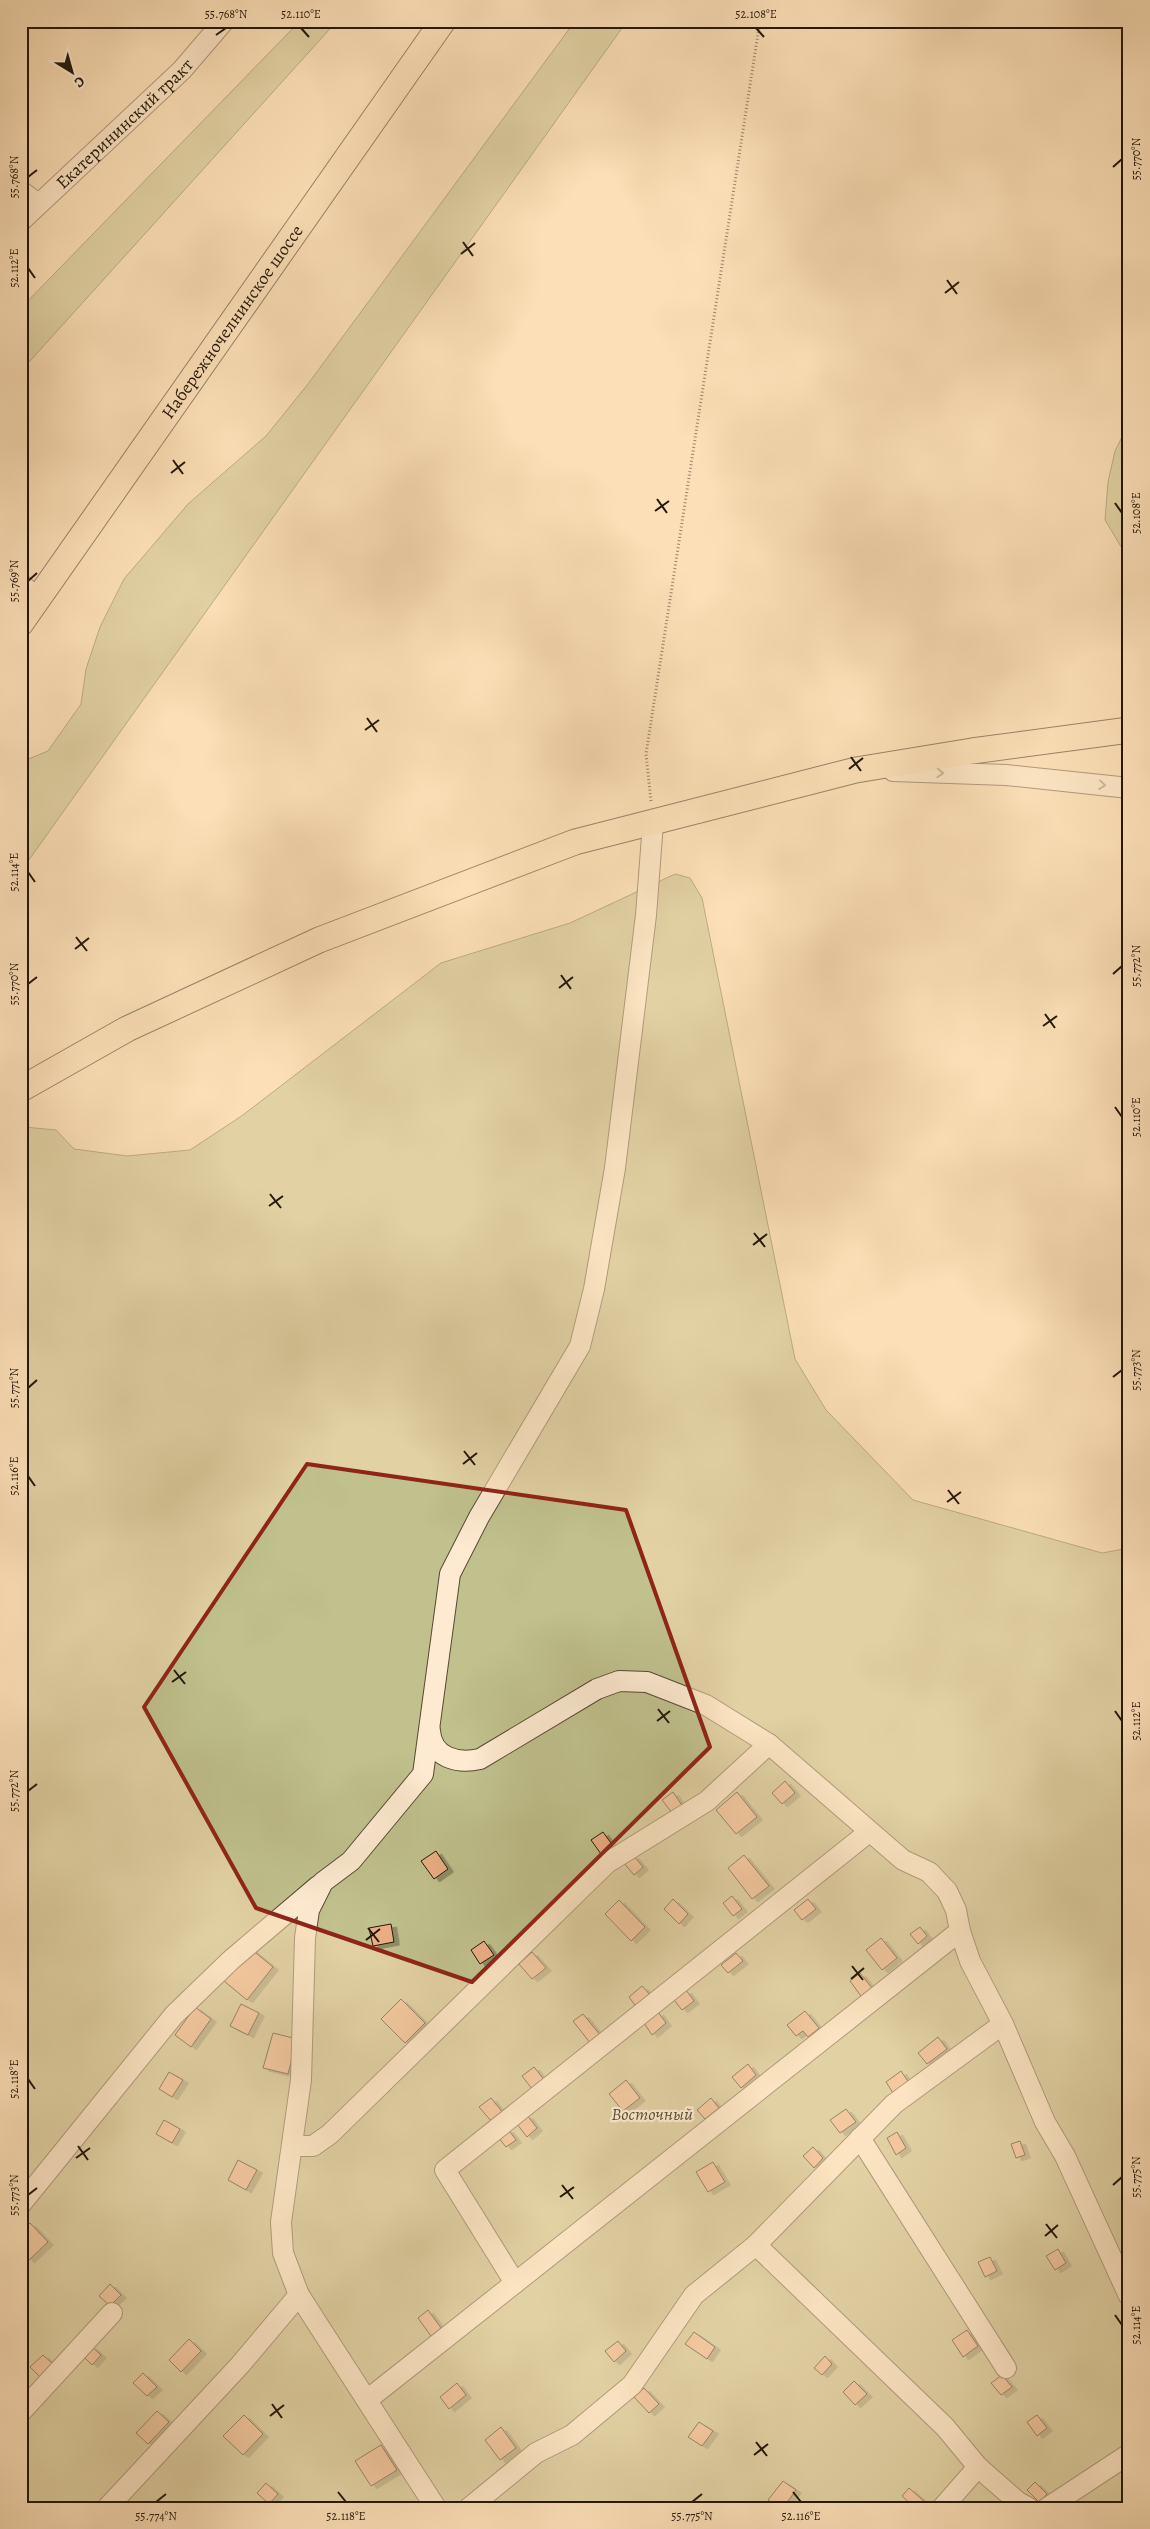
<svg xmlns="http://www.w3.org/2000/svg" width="1150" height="2529" font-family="Alegreya,serif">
<defs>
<filter id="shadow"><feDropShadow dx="5.5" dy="3" stdDeviation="0" flood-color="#0004"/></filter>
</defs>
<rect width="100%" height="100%" fill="#fcdfb7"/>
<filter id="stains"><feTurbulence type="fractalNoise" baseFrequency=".004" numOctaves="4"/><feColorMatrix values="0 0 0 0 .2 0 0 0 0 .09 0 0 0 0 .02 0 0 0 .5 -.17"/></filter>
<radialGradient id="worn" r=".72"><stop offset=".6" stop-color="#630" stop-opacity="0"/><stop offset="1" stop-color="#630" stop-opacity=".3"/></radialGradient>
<!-- green -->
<path fill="#c0c18d" stroke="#726c4c" d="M300,21H337L21,371V308Z
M575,21H627L21,871V762L48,751L81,704L86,669L100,627L124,579L188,504L266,436L308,384Z
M1129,423V560L1105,520L1108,482L1115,451Z
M675,874L690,878L702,898L795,1359L826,1410L913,1500L1102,1553L1129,1548V2508H21V1129L24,1127L56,1130L74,1149L127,1156L190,1150L243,1115L441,963L570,923Z"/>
<!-- building -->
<path fill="#ecaf85" stroke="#23170b" filter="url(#shadow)" d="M785,1781L795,1793L782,1804L772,1793Z
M673,1792L683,1807L673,1814L662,1800Z
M737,1792L757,1817L736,1834L716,1810Z
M603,1832L613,1846L601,1854L591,1840Z
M436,1851L448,1869L434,1879L421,1861Z
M633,1855L643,1867L634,1875L624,1863Z
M744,1855L769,1886L752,1899L728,1868Z
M732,1896L742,1909L733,1916L723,1903Z
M673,1899L688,1914L679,1924L664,1909Z
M808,1899L816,1909L802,1920L794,1910Z
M619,1900L645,1927L631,1941L605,1914Z
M391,1924L394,1942L373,1946L369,1928Z
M920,1927L927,1936L918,1944L910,1934Z
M881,1938L897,1958L882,1970L866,1950Z
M484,1941L494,1955L480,1964L471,1950Z
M250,1948L273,1967L247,2000L224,1981Z
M532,1952L546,1968L532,1979L519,1964Z
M736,1953L743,1961L728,1973L721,1965Z
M860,1973L872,1988L861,1996L850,1981Z
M642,1986L651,1996L637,2008L629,1997Z
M686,1990L694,2001L682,2010L674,2000Z
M401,1999L425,2023L405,2043L381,2019Z
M241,2004L259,2013L248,2035L230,2026Z
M195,2007L211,2019L191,2047L175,2035Z
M805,2011L819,2028L808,2037L803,2031L796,2036L787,2025Z
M658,2012L666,2023L652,2035L644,2023Z
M583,2014L601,2036L591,2044L573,2021Z
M273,2033L297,2039L288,2074L263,2068Z
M938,2037L947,2049L927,2064L918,2053Z
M748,2064L756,2075L741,2088L732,2077Z
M534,2067L545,2081L533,2090L522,2076Z
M901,2071L909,2083L893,2093L886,2082Z
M169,2072L183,2080L172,2097L159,2089Z
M626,2080L640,2098L623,2111L609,2094Z
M491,2098L503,2113L492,2122L479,2107Z
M711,2098L719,2108L705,2119L697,2110Z
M846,2109L856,2122L840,2133L830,2120Z
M527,2115L537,2128L527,2137L517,2124Z
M164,2120L180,2129L172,2143L156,2134Z
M508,2129L516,2140L506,2147L498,2137Z
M897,2132L906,2148L896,2155L887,2138Z
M1020,2141L1025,2155L1016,2158L1011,2144Z
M813,2147L823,2158L814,2168L803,2156Z
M238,2160L257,2170L246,2190L228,2180Z
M713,2162L725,2182L708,2192L696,2172Z
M30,2223L48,2242L29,2260L21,2252V2232Z
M1058,2249L1066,2263L1055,2270L1046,2256Z
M990,2257L997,2271L985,2277L978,2262Z
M110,2284L121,2295L110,2306L99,2296Z
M428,2310L441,2328L431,2336L418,2318Z
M967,2330L978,2346L963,2357L952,2340Z
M694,2332L715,2347L707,2359L685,2344Z
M189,2339L201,2351L181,2372L169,2360Z
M618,2341L626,2351L614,2362L605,2351Z
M91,2346L101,2355L92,2365L82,2355Z
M43,2355L54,2365L41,2378L30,2367Z
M825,2356L832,2364L822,2375L814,2368Z
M143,2373L157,2387L147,2396L133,2383Z
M1002,2375L1012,2387L1001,2395L991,2383Z
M854,2381L867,2394L855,2405L843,2392Z
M457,2383L466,2395L449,2409L440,2397Z
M644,2388L659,2404L649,2413L634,2397Z
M157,2411L169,2422L148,2444L136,2433Z
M244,2415L263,2434L243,2455L223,2436Z
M1037,2415L1047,2428L1037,2436L1027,2422Z
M699,2422L713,2431L702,2446L688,2437Z
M501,2427L516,2448L500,2460L485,2440Z
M381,2445L397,2470L371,2486L355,2461Z
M783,2481L796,2490L783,2508H780L768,2500Z
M1035,2482L1047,2494L1039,2502L1027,2490Z
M266,2483L278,2494L269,2504L257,2493Z
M909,2488L925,2502L920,2508H915L902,2496Z"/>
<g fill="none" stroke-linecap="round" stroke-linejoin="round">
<!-- minor casing -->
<g stroke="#594936" stroke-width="22">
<g id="minor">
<path d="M21,191L37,203"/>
<path id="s1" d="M21,221L182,70L224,21"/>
<path d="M21,584L38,599"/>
<path d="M893,771L1006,775L1129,788"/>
<path d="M430,1731C432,1758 458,1764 480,1759L597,1689L619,1681L647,1682L706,1705L769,1744L903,1860L929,1872L947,1891L956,1910L960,1931L970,1961L1003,2024L1045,2122L1065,2156L1129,2296"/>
<path d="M860,2138L1006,2368"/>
<path d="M292,2146H313L330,2134L607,1863L707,1801L769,1744"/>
<path d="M21,2204L174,2015L231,1960L318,1886"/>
<path d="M756,2245L945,2427L978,2467L942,2508"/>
<path d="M515,2283L445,2170L869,1832"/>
<path d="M367,2400L960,1931"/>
<path d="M21,2412L112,2313"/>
<path d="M978,2467L1018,2502L1029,2508"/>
<path d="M107,2508L240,2365L299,2295"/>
<path d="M436,2508L299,2295L283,2253L281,2222L301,2080L305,1938L309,1910L323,1882L351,1861L423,1774L450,1574L479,1517L580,1346L594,1289L615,1168L646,915L653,823"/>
<path d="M469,2508L536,2453L572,2435L632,2385L694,2295L756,2245L894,2104L1003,2024"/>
<path d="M1047,2508L1129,2454"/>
</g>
</g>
<!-- major casing -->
<g stroke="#23170b" stroke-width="27">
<g id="major">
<path id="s2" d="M21,623L443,21"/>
<path d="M21,1089L127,1029L319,940L575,842L856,770L972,751L1129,730"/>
</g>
</g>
<!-- path -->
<path stroke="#23170b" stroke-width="3" stroke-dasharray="1 2.5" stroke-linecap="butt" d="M651,801L646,754L760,21"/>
<!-- minor -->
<use href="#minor" stroke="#fdead0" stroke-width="20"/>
<!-- major -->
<use href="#major" stroke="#fcdfb7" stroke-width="25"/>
</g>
<!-- one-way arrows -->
<defs><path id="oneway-chevron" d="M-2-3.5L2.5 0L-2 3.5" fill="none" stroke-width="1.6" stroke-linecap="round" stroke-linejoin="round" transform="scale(1.25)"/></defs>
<g stroke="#9b8b77">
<use href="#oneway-chevron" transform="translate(940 773) rotate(2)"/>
<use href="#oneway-chevron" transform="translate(1102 785) rotate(6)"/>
</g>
<!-- marked area -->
<path d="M0 0H1150V2529H0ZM307,1464L626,1510L710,1747L472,1982L256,1908L144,1707Z" fill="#fcdfb7" fill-opacity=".55" fill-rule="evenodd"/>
<path fill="none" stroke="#8f2418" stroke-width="4" stroke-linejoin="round" d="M307,1464L626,1510L710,1747L472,1982L256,1908L144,1707Z"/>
<!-- ticks -->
<path fill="none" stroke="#23170b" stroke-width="2" d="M301,28L309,37M756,28L764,37M216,35L226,28M1113,167L1122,159M28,177L37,170M463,242L473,256M461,254L475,243M28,268L35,278M947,280L957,294M945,293L959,282M173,460L183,474M171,473L185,462M657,499L667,513M1115,503L1122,513M655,511L669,501M28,581L37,573M367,718L377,732M365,730L379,720M851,757L861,771M849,769L863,758M28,872L35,882M76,937L87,951M75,949L89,938M1113,974L1122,966M561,975L571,989M28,984L37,977M559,988L573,977M1045,1014L1055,1028M1043,1026L1057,1016M1115,1107L1122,1117M270,1194L281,1208M269,1206L283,1196M754,1233L765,1247M753,1245L767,1234M1113,1377L1122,1370M28,1388L37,1380M464,1451L475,1465M463,1464L477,1453M28,1476L35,1486M948,1490L959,1504M947,1502L961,1492M174,1670L185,1684M172,1682L186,1672M658,1709L669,1723M1115,1711L1122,1721M657,1721L670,1711M28,1791L37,1784M368,1928L379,1942M366,1940L380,1929M852,1966L863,1980M851,1979L864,1968M28,2079L35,2089M78,2146L88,2160M76,2158L90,2148M562,2185L573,2199M1113,2185L1122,2177M28,2195L37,2188M560,2197L574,2187M1046,2224L1057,2238M1045,2236L1058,2225M1115,2315L1122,2325M272,2404L282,2418M270,2416L284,2405M756,2442L767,2456M754,2455L768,2444M338,2492L346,2502M793,2492L801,2502M156,2502L166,2494M692,2502L702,2494"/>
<g text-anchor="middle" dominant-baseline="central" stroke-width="4.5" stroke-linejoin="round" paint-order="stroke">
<!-- street labels -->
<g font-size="18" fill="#23170b" stroke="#fdead0">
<text stroke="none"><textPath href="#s1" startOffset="142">Екатерининский тракт</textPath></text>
<text stroke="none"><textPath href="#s2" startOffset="368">Набережночелнинское шоссе</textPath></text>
</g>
<!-- park labels -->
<g font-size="18" font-style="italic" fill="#5a5238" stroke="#fdead0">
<text x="652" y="2114">Восточный</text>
</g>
</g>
<!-- margin -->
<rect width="1150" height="2529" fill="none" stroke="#fcdfb7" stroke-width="55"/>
<!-- north arrow -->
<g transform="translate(72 72) rotate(143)" stroke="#fdead0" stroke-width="4" paint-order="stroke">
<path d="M0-4L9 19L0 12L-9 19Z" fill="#23170b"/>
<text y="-8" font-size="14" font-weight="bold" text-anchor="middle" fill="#23170b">С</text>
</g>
<rect x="28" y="28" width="1094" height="2474" fill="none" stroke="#23170b" stroke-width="2"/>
<g font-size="12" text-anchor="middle" fill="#23170b">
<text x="226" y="18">55.768°N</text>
<text x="301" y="18">52.110°E</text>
<text x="756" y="18">52.108°E</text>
<text transform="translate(1136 159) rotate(-90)" y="4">55.770°N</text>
<text transform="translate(14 177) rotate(-90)" y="4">55.768°N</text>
<text transform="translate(14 268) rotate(-90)" y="4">52.112°E</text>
<text transform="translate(1136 513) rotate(-90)" y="4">52.108°E</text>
<text transform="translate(14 581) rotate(-90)" y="4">55.769°N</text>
<text transform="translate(14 872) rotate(-90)" y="4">52.114°E</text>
<text transform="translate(1136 966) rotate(-90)" y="4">55.772°N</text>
<text transform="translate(14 984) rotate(-90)" y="4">55.770°N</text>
<text transform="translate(1136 1117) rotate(-90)" y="4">52.110°E</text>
<text transform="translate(1136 1370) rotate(-90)" y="4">55.773°N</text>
<text transform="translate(14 1388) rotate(-90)" y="4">55.771°N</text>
<text transform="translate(14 1476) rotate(-90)" y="4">52.116°E</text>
<text transform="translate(1136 1721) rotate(-90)" y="4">52.112°E</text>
<text transform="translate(14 1791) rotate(-90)" y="4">55.772°N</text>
<text transform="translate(14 2079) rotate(-90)" y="4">52.118°E</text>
<text transform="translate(1136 2177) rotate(-90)" y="4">55.775°N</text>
<text transform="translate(14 2195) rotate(-90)" y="4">55.773°N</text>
<text transform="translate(1136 2325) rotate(-90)" y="4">52.114°E</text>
<text x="156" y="2520">55.774°N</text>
<text x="346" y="2520">52.118°E</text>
<text x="692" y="2520">55.775°N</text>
<text x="801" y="2520">52.116°E</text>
</g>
<rect width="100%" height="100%" filter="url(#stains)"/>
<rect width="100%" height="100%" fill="url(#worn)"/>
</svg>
